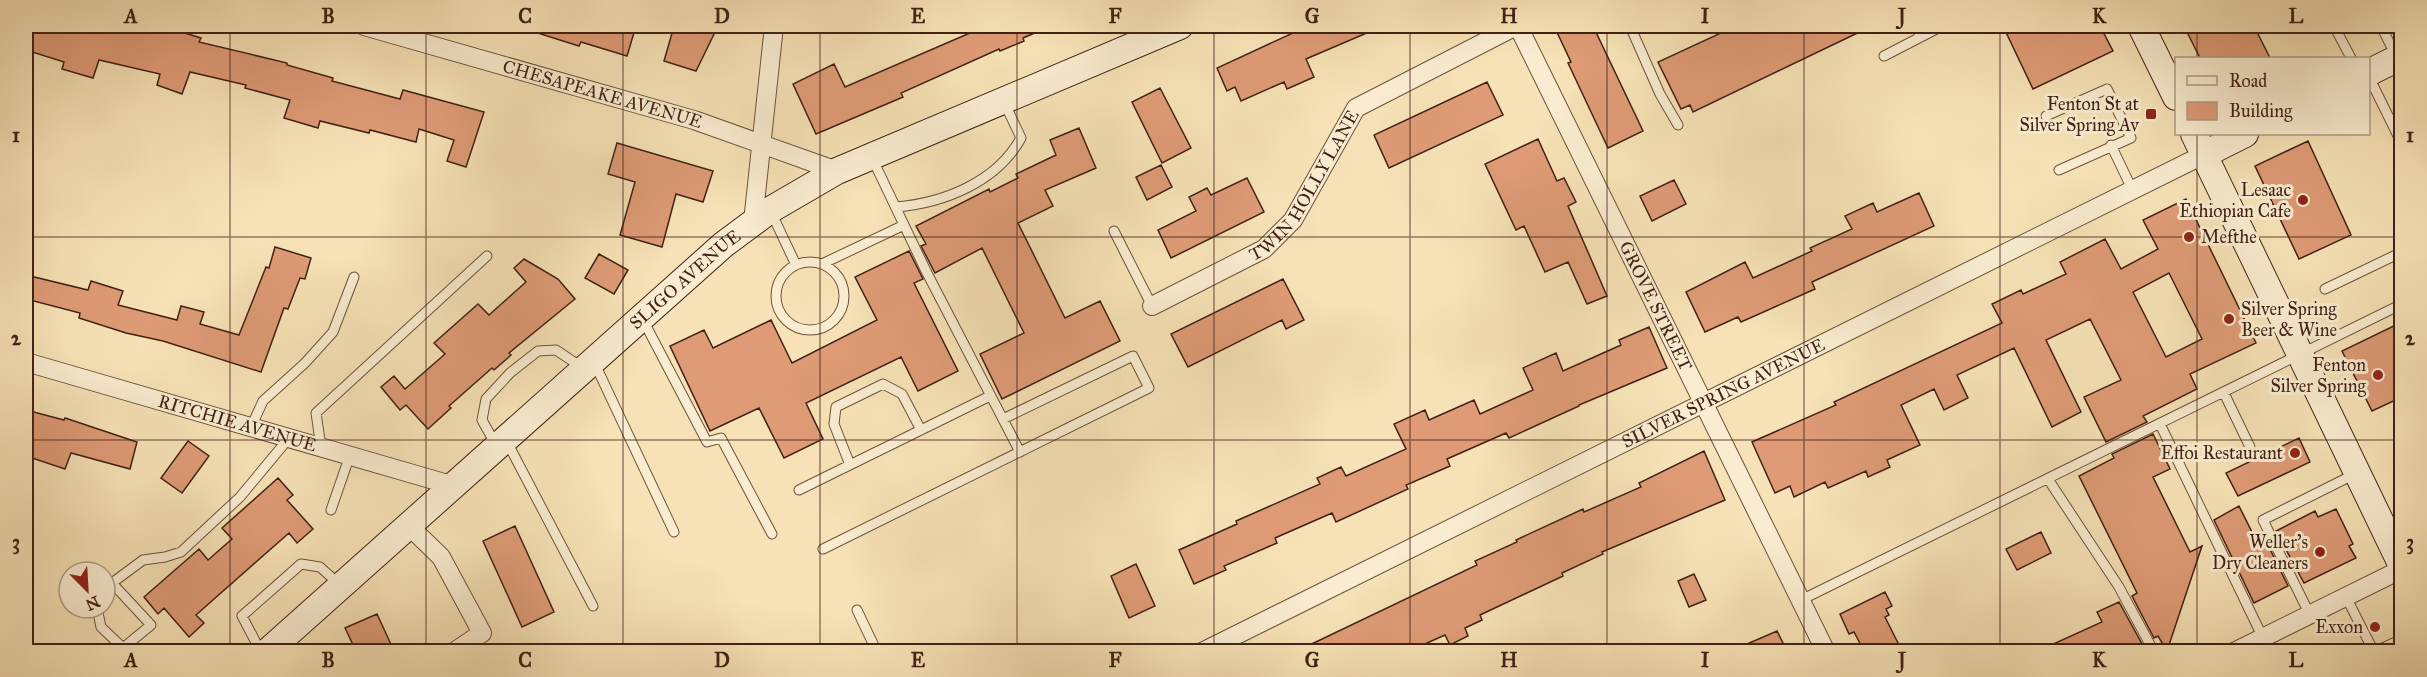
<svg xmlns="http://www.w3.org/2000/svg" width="2427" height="677" font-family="'IM FELL Great Primer',serif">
<rect width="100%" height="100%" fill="#f6e2b6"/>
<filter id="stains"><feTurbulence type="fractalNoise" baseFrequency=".00333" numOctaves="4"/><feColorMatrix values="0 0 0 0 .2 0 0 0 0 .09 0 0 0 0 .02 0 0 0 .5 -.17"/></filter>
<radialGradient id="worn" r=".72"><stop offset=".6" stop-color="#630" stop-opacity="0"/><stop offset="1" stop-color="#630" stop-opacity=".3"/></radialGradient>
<!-- building -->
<path fill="#de9b76" stroke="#412115" stroke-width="1.5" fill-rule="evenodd" d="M26,26H152L175,30L201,38L199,42L287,63V65L333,78L332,81L400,99L403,90L484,112L466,167L447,161L454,140L419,129L416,142L370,130L369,133L320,121L318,128L284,118L290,100L245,88L246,85L190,72L182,94L157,85L160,74L99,60L93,78L62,69L64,62L26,50Z
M525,26H636L627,56L581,42L579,46L525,29Z
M674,26H718L696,71L664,61Z
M986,26H1051L1023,38L1024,41L1000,51L999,49L901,93L903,97L816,134L793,84L834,64L845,87Z
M1308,26H1383L1306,59L1314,77L1287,89L1284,82L1241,101L1235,87L1227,91L1217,68Z
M1554,26H1593L1643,131L1608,148L1568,63L1571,62Z
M1736,26H1872L1693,112L1690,105L1681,109L1658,62Z
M2003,26H2100L2113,51L2033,89Z
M2184,26H2254L2270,58H2200Z
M1487,82L1503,115L1389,168L1374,135Z
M1160,88L1191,148L1162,163L1132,102Z
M1079,128L1096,168L1045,190L1053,206L1018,223L1065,318L1100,301L1120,341L1002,399L980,354L1024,333L982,248L935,273L921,246L926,244L916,226L989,189L990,192L1018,178L1016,174L1056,155L1050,140Z
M1538,139L1557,181L1564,178L1576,202L1568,206L1607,296L1587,304L1568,262L1545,272L1524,226L1516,230L1485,164Z
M2308,141L2351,235L2299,259L2255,166Z
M617,143L713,171L703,202L676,194L662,247L620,235L635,182L608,174Z
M1161,165L1172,187L1147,200L1136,177Z
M1247,178L1264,212L1171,258L1158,230L1196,211L1189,197L1207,188L1211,195Z
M1674,180L1686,204L1652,221L1640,196Z
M1919,193L1934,226L1812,282L1815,289L1741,322L1738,317L1705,332L1686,292L1745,262L1753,278L1812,251L1810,248L1852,229L1845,216L1873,203L1877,212Z
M2186,199L2256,343L2190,374L2197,389L2143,416L2147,422L2106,442L2084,397L2121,380L2090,319L2046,340L2081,412L2052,427L2014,348L1957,375L1968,398L1944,410L1934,389L1901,405L1920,445L1887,460L1890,467L1868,477L1866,471L1828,488L1825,482L1794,497L1790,486L1775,493L1752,442L1836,405L1834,402L2002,323L1992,304L2021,290L2023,294L2066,274L2060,262L2105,239L2121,269L2158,249L2143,220ZM2169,273L2202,339L2166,357L2133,292Z
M275,247L311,258L305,279L300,278L288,309L284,308L261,372L163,341L126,333L79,318L80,313L26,299V275L88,290L91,281L123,291L118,305L177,320L181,306L204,312L200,324L239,335L266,267L269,268Z
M909,251L923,279L914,283L958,371L918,391L901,357L806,403L823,439L784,458L759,408L710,431L670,346L704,330L713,348L771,320L792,363L877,320L855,277Z
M599,254L628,270L614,294L585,278Z
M524,259L558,279L575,299L509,353L511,355L494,370L492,368L449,406L451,408L428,429L406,405L400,410L381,387L394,376L405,389L445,354L434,343L478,304L489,315L526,282L514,268Z
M1283,279L1304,320L1286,329L1282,320L1188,367L1171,334Z
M2402,322V397L2372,411L2342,351Z
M1649,327L1667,368L1579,405V406L1509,438L1506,433L1447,459L1450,466L1406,485L1408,489L1336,522L1332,513L1275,538L1277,543L1224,566L1226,570L1194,584L1179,550L1237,524L1236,521L1320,484L1317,478L1341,467L1346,476L1406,449L1394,424L1425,410L1429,420L1474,400L1480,414L1533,390L1523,368L1556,353L1563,371L1621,345L1619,340Z
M26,410L64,420L65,418L137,442L130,469L71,453L65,469L26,456Z
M2153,434L2170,469L2153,477L2190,552L2202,546L2167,651L2158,636L2154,638L2132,596L2137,593L2079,476L2114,458L2112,454Z
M2299,438L2310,462L2238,496L2226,473Z
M188,441L209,456L182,493L161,478Z
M1704,451L1725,500L1602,552L1603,554L1562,573L1563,576L1480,615L1482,620L1465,628L1468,636L1450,645L1445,635L1409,651H1297L1477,565L1475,561L1517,542L1516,540L1583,509L1584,512L1641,487L1639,483Z
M278,478L293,495L287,500L313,529L297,543L289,533L196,615L204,623L189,637L164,608L158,614L144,597L199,549L208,560L232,539L222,528Z
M2239,506L2256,540L2264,537L2288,586L2254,603L2214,520Z
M2336,509L2353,544L2349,546L2356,558L2304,583L2276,531L2315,511L2318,517Z
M515,526L554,612L522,627L483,541Z
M2041,532L2051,553L2017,570L2006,549Z
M1136,564L1155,606L1129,618L1111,576Z
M1694,574L1706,600L1689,607L1678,581Z
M1885,592L1892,606L1886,609L1889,615L1885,617L1902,651H1864L1854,632L1849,634L1840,614Z
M2119,602L2142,644L2125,651H2038L2102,622L2097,612Z
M377,614L394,651H356L345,628Z
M1777,631L1787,651H1731Z"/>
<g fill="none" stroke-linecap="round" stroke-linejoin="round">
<!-- lane casing -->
<g stroke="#6e513d" stroke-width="11">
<path id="lane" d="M1630,26L1660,94L1678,125
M1915,26L1921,37
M2334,26L2351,58
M2381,26L2396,56
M1884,56L1942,26
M2368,75L2402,144
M2046,116L2107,89L2131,138L2059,170
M2111,145L2132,189
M872,158L927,273L1020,452
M896,207C944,203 997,182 1021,138L1004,102
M771,212L796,265
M1114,231L1152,306
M776 296a34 34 0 1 1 68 0a34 34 0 1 1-68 0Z
M822,264L904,225
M2325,289L2402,252
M643,320L707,442L721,438L772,534
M594,362L674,532
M2224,393L2250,447
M2160,424L2263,638
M251,427L263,401L305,363L333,332L354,277
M506,440L593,606
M496,445L482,420L486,399L510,373L538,351L556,350L583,368
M321,447L316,413L487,256
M850,465L834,424L836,407L883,384L902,394L921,430
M2048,479L2119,587L2154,652
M799,490L990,396
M331,510L350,455
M823,549L1149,388L1133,356L1003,419
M112,583L151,625L123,648V652
M105,594L112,583L143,560L165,557L181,552L240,497L289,438
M2346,597L2374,652L2402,639
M1801,600L2402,304
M97,608L101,627L123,648
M857,610L877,652
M2310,615L2263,520L2355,474
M261,652L242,616L301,564L320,567L340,585"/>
</g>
<!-- street casing -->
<g stroke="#6e513d" stroke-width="20">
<g id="street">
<path id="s1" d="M364,26L694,120L837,171"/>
<path id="s2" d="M1518,26L1826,652"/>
<path d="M753,222L774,26"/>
<path id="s3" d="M1152,306L1264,249L1293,220L1356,108L1516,26"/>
<path id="s4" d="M26,362L451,485"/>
<path d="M407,524L441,557L482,633L454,652"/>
<path id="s5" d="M1202,652L2205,154"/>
<path d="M2234,652L2402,569"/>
</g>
</g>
<!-- secondary casing -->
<g stroke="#412115" stroke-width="28">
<g id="secondary">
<path d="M2141,26L2176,97"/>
<path d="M2368,73L2402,56"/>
<path d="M2194,134L2402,566"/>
<path d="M2205,154L2245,134"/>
<path id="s6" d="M267,652L723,245L770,210L837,171L1180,26"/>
</g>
</g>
<!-- lane -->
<use href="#lane" stroke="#f9ecd0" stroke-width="9"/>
<!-- street -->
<use href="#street" stroke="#f9ecd0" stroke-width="18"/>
<!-- secondary -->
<use href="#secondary" stroke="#f9ecd0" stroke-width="26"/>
</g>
<!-- grid -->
<path fill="none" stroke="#412115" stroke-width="1.5" stroke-opacity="0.55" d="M230,26V652M426,26V652M623,26V652M820,26V652M1017,26V652M1214,26V652M1410,26V652M1607,26V652M1804,26V652M2000,26V652M2197,26V58M2197,134V652M26,237H2402M26,440H2402"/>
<!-- markers -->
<g fill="#8f2418" stroke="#f9ecd0" stroke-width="2">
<rect x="2145" y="108" width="12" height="12" rx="3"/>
<circle cx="2303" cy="200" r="6"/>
<circle cx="2189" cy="237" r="6"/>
<circle cx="2229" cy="319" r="6"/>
<circle cx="2378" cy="375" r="6"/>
<circle cx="2295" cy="453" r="6"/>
<circle cx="2320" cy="552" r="6"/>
<circle cx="2375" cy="627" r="6"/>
</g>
<g text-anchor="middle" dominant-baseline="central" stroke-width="6" stroke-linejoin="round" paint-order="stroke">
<!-- street labels -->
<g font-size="18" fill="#412115" stroke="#f9ecd0">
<text stroke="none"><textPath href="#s1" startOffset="248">CHESAPEAKE AVENUE</textPath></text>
<text stroke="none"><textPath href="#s3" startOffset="201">TWIN HOLLY LANE</textPath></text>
<text stroke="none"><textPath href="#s6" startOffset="560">SLIGO AVENUE</textPath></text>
<text stroke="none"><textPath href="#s2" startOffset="312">GROVE STREET</textPath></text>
<text stroke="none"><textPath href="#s5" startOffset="582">SILVER SPRING AVENUE</textPath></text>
<text stroke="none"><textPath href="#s4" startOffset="220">RITCHIE AVENUE</textPath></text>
</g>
<!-- poi labels -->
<g font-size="18" fill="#412115" stroke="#f9ecd0" text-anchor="end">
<text x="2139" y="104">Fenton St at<tspan x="2139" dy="21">Silver Spring Av</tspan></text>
<text x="2291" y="190">Lesaac<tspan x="2291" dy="21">Ethiopian Cafe</tspan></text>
<text x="2201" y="237" text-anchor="start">Mefthe</text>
<text x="2241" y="309" text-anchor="start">Silver Spring<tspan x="2241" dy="21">Beer &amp; Wine</tspan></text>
<text x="2366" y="365">Fenton<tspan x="2366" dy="21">Silver Spring</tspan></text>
<text x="2283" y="453">Effoi Restaurant</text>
<text x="2308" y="542">Weller's<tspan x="2308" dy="21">Dry Cleaners</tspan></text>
<text x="2363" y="627">Exxon</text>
</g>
</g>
<!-- margin -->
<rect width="2427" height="677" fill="none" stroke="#f6e2b6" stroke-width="66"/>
<!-- legend -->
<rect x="2175" y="57" width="195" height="78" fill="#f9ecd0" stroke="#af9b85" stroke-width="1.5"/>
<rect x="2187" y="76" width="30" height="9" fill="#f9ecd0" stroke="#af9b85" stroke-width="1.5"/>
<text x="2229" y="87" font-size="18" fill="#412115">Road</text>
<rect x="2187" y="102" width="30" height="18" fill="#de9b76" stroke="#af9b85" stroke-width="1.5"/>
<text x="2229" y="117" font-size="18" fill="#412115">Building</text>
<!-- north arrow -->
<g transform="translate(87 590) rotate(156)"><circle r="28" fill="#f9ecd0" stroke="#af9b85" stroke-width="1.5"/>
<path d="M0-4.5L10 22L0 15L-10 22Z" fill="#8f2418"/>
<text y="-9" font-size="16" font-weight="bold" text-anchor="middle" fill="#412115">N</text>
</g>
<rect x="33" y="33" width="2361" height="611" fill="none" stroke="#412115" stroke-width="2"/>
<g font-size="20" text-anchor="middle" font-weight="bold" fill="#412115">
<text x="131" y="23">A</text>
<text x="328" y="23">B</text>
<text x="525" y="23">C</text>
<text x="722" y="23">D</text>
<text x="918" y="23">E</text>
<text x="1115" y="23">F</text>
<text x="1312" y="23">G</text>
<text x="1509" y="23">H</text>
<text x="1705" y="23">I</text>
<text x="1902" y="23">J</text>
<text x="2099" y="23">K</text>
<text x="2296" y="23">L</text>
<text x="16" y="142">1</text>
<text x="2410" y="142">1</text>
<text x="16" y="345">2</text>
<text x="2410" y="345">2</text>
<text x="16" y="549">3</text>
<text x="2410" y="549">3</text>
<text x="131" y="667">A</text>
<text x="328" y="667">B</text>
<text x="525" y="667">C</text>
<text x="722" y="667">D</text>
<text x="918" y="667">E</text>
<text x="1115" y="667">F</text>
<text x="1312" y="667">G</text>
<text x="1509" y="667">H</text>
<text x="1705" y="667">I</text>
<text x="1902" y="667">J</text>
<text x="2099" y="667">K</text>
<text x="2296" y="667">L</text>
</g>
<rect width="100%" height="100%" filter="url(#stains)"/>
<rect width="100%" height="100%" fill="url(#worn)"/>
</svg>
